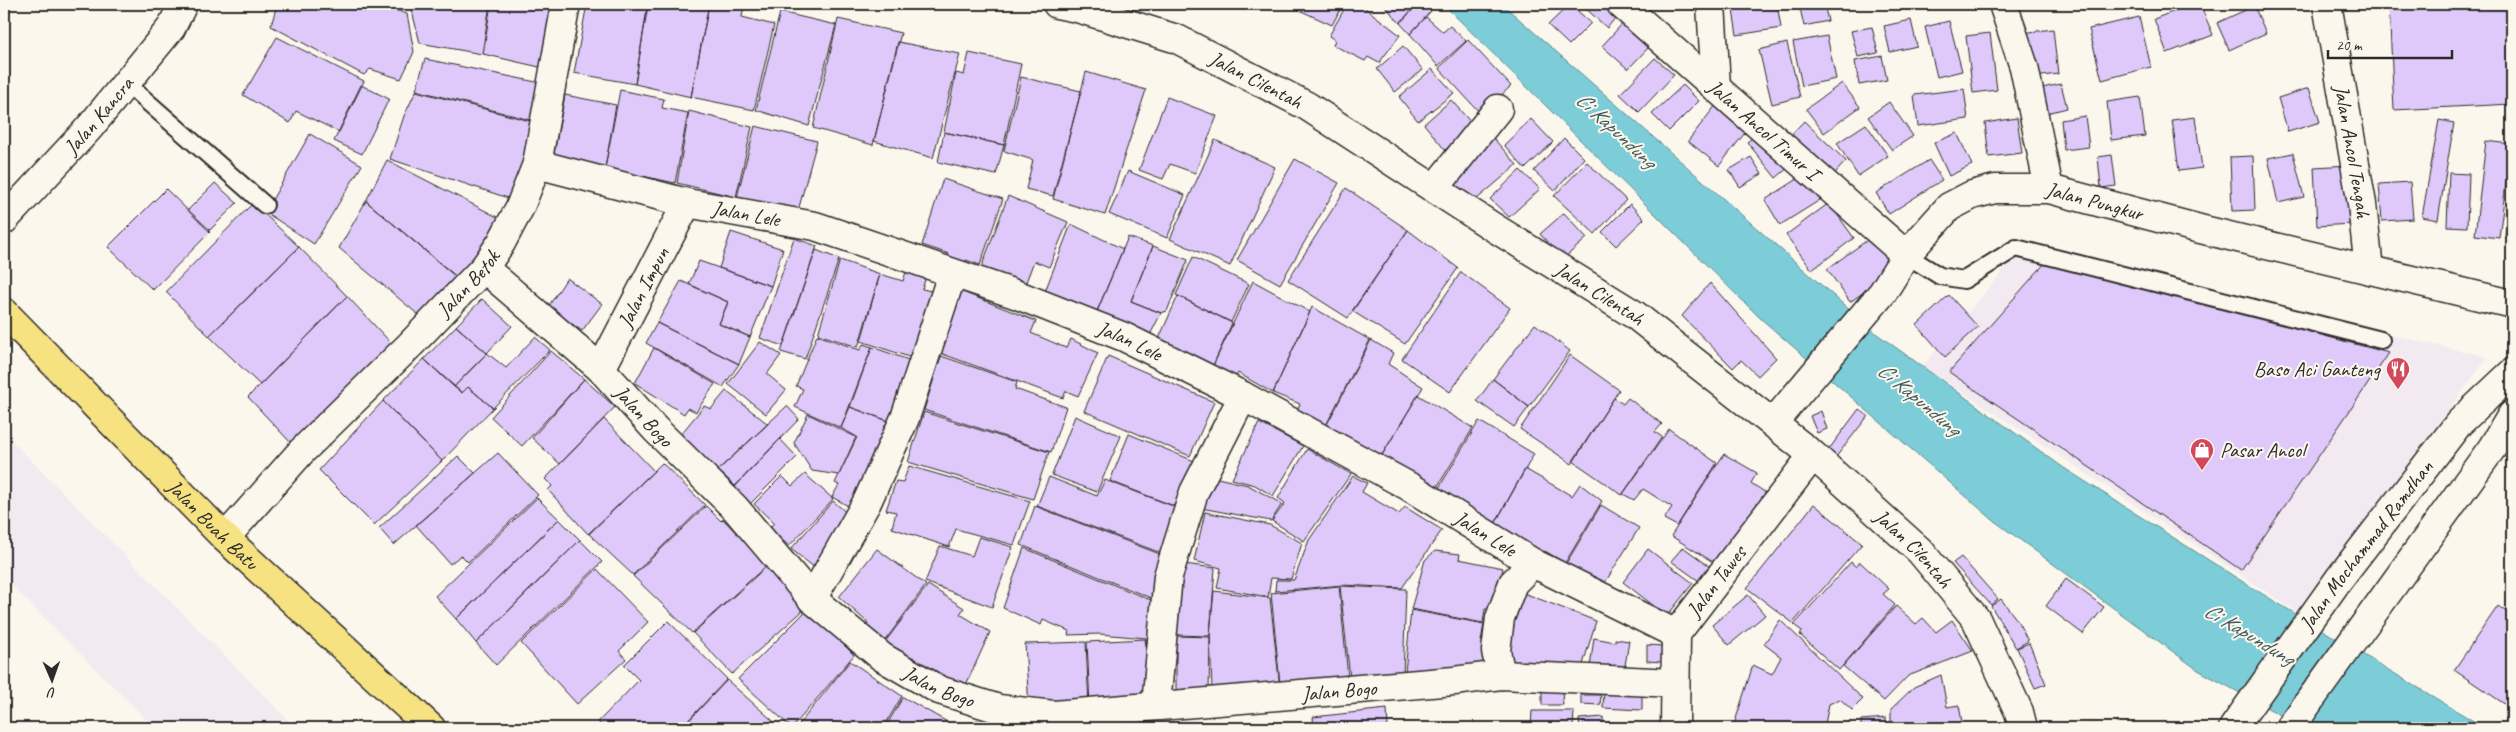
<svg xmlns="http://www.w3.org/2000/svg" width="2516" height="732" font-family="Caveat,sans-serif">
<rect width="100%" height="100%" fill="#fbf7ec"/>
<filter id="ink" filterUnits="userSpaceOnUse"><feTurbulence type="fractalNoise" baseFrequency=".02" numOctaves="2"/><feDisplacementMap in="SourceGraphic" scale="10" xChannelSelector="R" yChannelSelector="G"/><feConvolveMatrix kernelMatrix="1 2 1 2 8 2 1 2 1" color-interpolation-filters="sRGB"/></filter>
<g filter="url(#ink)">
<!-- built -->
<path fill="#f3e9f0" d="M2020,251L2488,357L2297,612L1923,366Z
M4,433L296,728H155L4,578Z"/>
<!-- water -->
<path fill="#7dcdd9" stroke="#5c8c93" d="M1443,4H1502L1877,334L2064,468L2251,587L2485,728H2304L2198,670L1993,520L1760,318Z"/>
<!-- building -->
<path fill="#dfc9fa" stroke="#2b2b2b" d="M277,4H378L407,14L414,52L401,79L370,69L364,75L271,26Z
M414,4H490L482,54L420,43L412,11Z
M491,4H563L548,69L483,54Z
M587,4H648L635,84L574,73Z
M648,4H709L691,97L635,84Z
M709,4L744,5L742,17L774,25L754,110L691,97Z
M1286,4H1343L1332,25Z
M1347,4H1360L1400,35L1379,63L1368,57L1365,61L1333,45L1335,40L1329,36Z
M1383,4H1417L1400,23Z
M1418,4H1423L1431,11L1410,34L1400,23Z
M1570,4L1591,23L1569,45L1548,25Z
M1581,4H1603L1617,16L1607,28Z
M1732,4H1777L1781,28L1737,35Z
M1799,4H1824L1828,21L1804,26Z
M2193,4H2200L2213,35L2167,53L2154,19Z
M2389,4H2512V104L2394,110Z
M2254,6L2266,33L2229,50L2217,23Z
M780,12L836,25L809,126L756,110Z
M1426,17L1443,32L1450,26L1466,41L1438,66L1410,34Z
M2139,17L2151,67L2102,80L2089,29Z
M838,19L901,33L873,145L813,128Z
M1911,20L1917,46L1890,52L1884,26Z
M1949,21L1962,71L1937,77L1925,27Z
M1622,24L1649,47L1628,69L1602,46Z
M1872,27L1878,53L1858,57L1851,31Z
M2053,29L2058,74L2027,78L2022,33Z
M1990,33L1997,90L1973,93L1966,36Z
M1827,36L1836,79L1802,86L1793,42Z
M277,37L364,81L339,132L296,111L290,123L243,95Z
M1468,40L1511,86L1481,114L1439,68Z
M898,42L960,54L933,158L874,141Z
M1787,43L1800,97L1772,104L1759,50Z
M1403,46L1423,70L1395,92L1377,69Z
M969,53L1021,64L1004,145L944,132L956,73L964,75Z
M1882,56L1887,80L1859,85L1855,61Z
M1655,58L1674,75L1639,112L1620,94Z
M425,59L541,83L534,121L416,90Z
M1432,69L1454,93L1418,121L1399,97Z
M1086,72L1146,90L1105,215L1053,199Z
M1021,77L1081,91L1053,196L1026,189L1033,160L1004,151Z
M1842,83L1860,107L1824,133L1806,109Z
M2061,84L2067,108L2047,113L2042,88Z
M361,85L389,99L362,154L334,141Z
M1683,85L1699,101L1669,131L1652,114Z
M2309,88L2320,122L2288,132L2278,98Z
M1964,89L1968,119L1918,126L1914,95Z
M620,90L664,99L662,108L688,113L675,183L605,168Z
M416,91L534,122L521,173L518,172L511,199L390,159L404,116Z
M565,95L616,105L605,168L553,159Z
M1167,97L1217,116L1195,173L1170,164L1163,179L1139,170Z
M2140,97L2145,136L2111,140L2107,102Z
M1451,100L1474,126L1445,150L1424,124Z
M1889,102L1913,136L1892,150L1868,117Z
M1716,105L1748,129L1719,166L1688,141Z
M689,111L752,127L736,197L677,183Z
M2085,116L2089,147L2064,150L2061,120Z
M2195,117L2202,168L2179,171L2172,120Z
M2017,118L2022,153L1989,157L1985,123Z
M1531,119L1553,142L1525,169L1504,145Z
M2439,120L2454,123L2438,220L2422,217Z
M1804,121L1846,161L1828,181L1785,141Z
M1866,124L1888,156L1858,176L1837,143Z
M755,126L817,141L798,211L737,197Z
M1487,131L1517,165L1470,205L1453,181Z
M1761,131L1789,167L1776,178L1747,142Z
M944,132L1004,145L996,175L938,162Z
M1957,133L1972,165L1949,176L1934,143Z
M310,134L362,165L314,244L265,212Z
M1564,138L1584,158L1555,191L1534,171Z
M1215,140L1275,167L1230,266L1170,239Z
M2486,141L2511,144L2499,238L2475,235Z
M2293,153L2304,197L2278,203L2268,158Z
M2112,155L2116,186L2101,188L2098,157Z
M2253,156L2255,210L2232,211L2230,157Z
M1751,157L1762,174L1740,187L1729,170Z
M1295,159L1339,183L1280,284L1237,260Z
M387,160L505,221L464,283L366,201Z
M1929,160L1942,180L1889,214L1876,193Z
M1587,162L1626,200L1595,234L1554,196Z
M2350,165L2352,224L2317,226L2314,167Z
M1520,170L1540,189L1509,217L1490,199Z
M1128,171L1185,195L1167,238L1109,214Z
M2449,173L2469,174L2467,227L2447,226Z
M1804,175L1820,200L1780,225L1765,200Z
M943,179L1003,199L980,265L966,260L964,267L946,261L949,254L922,245Z
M2410,182L2413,219L2382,221L2379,184Z
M215,183L237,203L210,230L188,210Z
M1346,188L1408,230L1348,318L1288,280Z
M166,189L210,232L153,290L108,247Z
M2512,194V236L2505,234Z
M1008,196L1068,222L1049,267L1034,261L1023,290L980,271Z
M366,201L456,277L421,317L339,248Z
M253,203L299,247L209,336L166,292Z
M1829,203L1854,238L1812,270L1786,235Z
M1630,204L1644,219L1616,246L1602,232Z
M1564,213L1587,238L1563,259L1540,234Z
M1071,224L1123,249L1093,321L1042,299Z
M1408,230L1458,268L1405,344L1352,311Z
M731,232L783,249L771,286L719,268Z
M1873,236L1896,269L1850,302L1827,269Z
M1128,237L1153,246L1131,301L1161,313L1146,343L1093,321Z
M794,238L817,246L783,346L760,338Z
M1153,246L1188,260L1167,311L1161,313L1131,301Z
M299,247L347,296L260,385L209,336Z
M816,250L839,259L805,359L781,352Z
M1193,257L1249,284L1231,322L1176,295Z
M840,260L880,274L858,347L818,334Z
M699,261L771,286L750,337L719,324L728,302L689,284Z
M2046,262L2389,353L2241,570L1949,372Z
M907,269L927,274L922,289L936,292L918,360L861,341L880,274L903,281Z
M1461,272L1510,308L1450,392L1402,359Z
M567,278L602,304L582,331L548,307Z
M681,281L728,302L719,324L750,337L739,364L657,323Z
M1253,281L1310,312L1273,393L1238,373L1233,382L1211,370Z
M1710,283L1776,358L1758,376L1741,360L1733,368L1682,316Z
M960,291L1036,321L1031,333L1066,348L1071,339L1098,353L1078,396L1066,391L1063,398L940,353Z
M1949,295L1978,327L1945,357L1917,325Z
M347,296L391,343L291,443L248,397Z
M1178,296L1232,323L1211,370L1156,345Z
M482,299L512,326L487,353L456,326Z
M1312,307L1370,340L1323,431L1294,416L1300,404L1273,393Z
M657,323L739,364L723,387L646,343Z
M1535,324L1570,351L1529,407L1493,379Z
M456,326L487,353L454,387L424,359Z
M817,335L860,350L863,344L872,347L841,428L795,407L803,389L796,386Z
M535,337L550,350L493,408L468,387L462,393L454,387L487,353L506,368Z
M1371,340L1393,353L1388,364L1423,387L1377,463L1323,432Z
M760,342L781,355L767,374L786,390L766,414L728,384Z
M872,347L917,363L894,423L850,407Z
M654,348L715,384L696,412L688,408L684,414L635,383Z
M551,351L584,379L522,446L491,417Z
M1570,355L1619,390L1572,464L1520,429Z
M941,356L1017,382L1015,389L1066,407L1051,452L924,410Z
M1108,356L1214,402L1190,456L1084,411Z
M424,359L462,393L468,387L493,408L442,461L383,401Z
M584,379L615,407L560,464L532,438Z
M1493,379L1529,407L1514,427L1477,401Z
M726,391L768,424L718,470L680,435L704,406L711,409Z
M1418,395L1473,428L1436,489L1381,457Z
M1614,398L1623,404L1628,398L1662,424L1655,432L1662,437L1622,495L1573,461Z
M383,401L442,461L374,525L319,470Z
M787,406L799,419L735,486L718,470Z
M850,407L894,423L861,513L832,497L839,485L835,483L857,437L841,428Z
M1859,409L1868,416L1832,462L1824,456Z
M1821,411L1827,429L1817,433L1810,416Z
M924,412L1049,452L1033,499L908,462Z
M808,414L856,437L839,475L812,471L794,443Z
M1075,416L1121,436L1097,492L1052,475Z
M604,419L654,471L588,534L548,490L552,486L545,479Z
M1479,421L1534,454L1493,527L1434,496Z
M1259,423L1303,446L1273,496L1255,485L1232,479Z
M1669,429L1717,463L1677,526L1664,519L1672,507L1643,489L1634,500L1623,494Z
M1129,434L1194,461L1174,506L1110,481Z
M780,439L797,457L749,505L733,489Z
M1307,449L1351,474L1304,541L1272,521L1285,503L1278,498Z
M498,453L538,495L468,562L461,555L450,564L416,525Z
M1724,454L1757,473L1751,483L1769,495L1718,565L1671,536Z
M458,456L475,473L394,545L379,528Z
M662,463L705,505L633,575L589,534Z
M909,466L1030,501L1014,545L956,529L949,547L892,528L896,512L886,510L896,481L903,482Z
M1525,469L1572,496L1580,484L1602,501L1565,563L1545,551L1541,555L1493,527Z
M805,474L833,499L789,546L769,528L774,523L754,504L782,476L792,486Z
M1209,476L1248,485L1282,504L1271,521L1201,508Z
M1353,476L1367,483L1362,492L1399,514L1405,507L1442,530L1402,588L1343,585L1275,591L1276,580H1294L1309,540Z
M1049,477L1097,496L1105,480L1178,508L1161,553L1037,506Z
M537,498L559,519L456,619L435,596Z
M833,501L856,521L815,568L791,549Z
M1814,504L1862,544L1793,623L1747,588Z
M1601,505L1639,528L1601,589L1564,567Z
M706,506L721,521L723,519L767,565L692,633L633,576Z
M1035,506L1165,556L1158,601L1021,545Z
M1205,512L1270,525L1302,543L1291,579L1271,578L1268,597L1217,588L1221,568L1194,561Z
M559,519L580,540L476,643L456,619Z
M979,537L1013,547L992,607L925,582L940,546L972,556Z
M580,540L602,562L496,665L476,643Z
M1683,547L1709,566L1699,581L1671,561Z
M1024,548L1158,603L1157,643L1146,642V638L1100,634L1068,635L1069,631L1043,620L1041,625L1003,608Z
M877,549L926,585L884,642L865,627L868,623L839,597Z
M1648,549L1693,583L1667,616L1623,582Z
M1435,551L1460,554L1459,559L1503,568L1496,610L1485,609L1483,623L1411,609L1425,560Z
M1961,557L1998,599L1991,605L1953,563Z
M1851,562L1856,567L1860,562L1889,589L1883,594L1895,605L1839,670L1800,635L1802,631L1794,625Z
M1184,564L1215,568L1210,636L1176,635Z
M767,566L807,607L732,674L693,633Z
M597,569L648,622L619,651L626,659L577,704L521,643Z
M2066,579L2104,607L2083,634L2046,606Z
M928,585L964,608L960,614L990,632L965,687L943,678L944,676L925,664L923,667L885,642Z
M1339,586L1348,677L1280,684L1271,593Z
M1340,586L1406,589L1403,677L1350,678Z
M1516,590L1596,621L1581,671L1509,665Z
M1214,591L1270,598L1280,688L1212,691L1210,633Z
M1748,595L1765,615L1729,645L1712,625Z
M2001,599L2017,620L2028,641L2016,648L1991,606Z
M1896,606L1916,624L1923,618L1936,632L1952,620L1973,651L1908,676L1884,701L1843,666Z
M2498,606L2512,616V709L2454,670Z
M808,609L854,655L792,728L738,679Z
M1411,610L1484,624L1481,641L1490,643L1485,669L1405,672Z
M1780,620L1863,699L1852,710L1840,699L1829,704L1825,724L1827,728H1733L1753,665L1772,674L1781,657L1764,644Z
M668,621L727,679L681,728H605L598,722L639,680L624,665Z
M1176,636L1210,637L1209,692L1176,693Z
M1594,638L1615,642V639L1629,641L1624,672L1590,667Z
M1145,639L1146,646H1156L1155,696L1090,706L1087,642Z
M1086,642L1089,706L1029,707L1025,644Z
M2029,643L2046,684L2035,688L2017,648Z
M1647,645L1663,646L1662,662L1647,661Z
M850,661L902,696L883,728H796Z
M1941,675L1947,707L1959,705L1963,728H1891V709L1914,687Z
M727,680L781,728H682Z
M1542,690H1562L1563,705H1542Z
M1604,690L1642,692V710L1603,708Z
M1581,695H1601L1600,705L1581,704Z
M903,697L958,728H885Z
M1387,709L1388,728H1314L1313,717Z
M1532,711H1574L1573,728H1531Z
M1603,717L1604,728H1580L1579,719Z
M1886,718V728H1846L1861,727V720Z
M976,720L1000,725L999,728H974Z
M1313,723V728H1274V727Z
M1274,724V728H1251L1250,725Z"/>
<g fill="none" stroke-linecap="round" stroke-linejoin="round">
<!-- service casing -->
<g stroke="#2b2b2b" stroke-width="20">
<path id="service" d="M126,83L265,205
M1906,255L1940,276L1964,280L2016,248L2381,340"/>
</g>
<!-- minor casing -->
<g stroke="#2b2b2b" stroke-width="31">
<g id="minor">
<path id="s1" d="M1621,4L1906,255"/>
<path d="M1711,4L1716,86"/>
<path d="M2003,4L2024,67L2049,189"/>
<path id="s2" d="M2327,4L2362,204L2369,270"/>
<path id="s3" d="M537,164L687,203L815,226L1015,294L1124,337L1243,396L1410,487L1533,563L1676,634"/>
<path d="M1434,189L1498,109"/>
<path id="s4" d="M484,268L601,369L655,429L735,508L812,599L882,657L939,690L999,709L1054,715L1454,681L1501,675L1675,683"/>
<path id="s5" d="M601,369L687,203"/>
<path id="s6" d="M225,538L301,452L411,344L484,268L501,243L520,207L537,164L566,4"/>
<path d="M812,599L867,502L905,418L952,274"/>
<path d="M1501,675L1496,651L1500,618L1513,583L1533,563"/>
<path d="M1156,705L1168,576L1194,492L1243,396"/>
<path id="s7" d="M1675,728L1676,634L1813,455"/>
</g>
</g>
<!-- tertiary casing -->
<g stroke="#2b2b2b" stroke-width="31">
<g id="tertiary">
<path id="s8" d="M1057,4L1077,8L1177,39L1307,106L1493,227L1635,315L1813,455L1920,551L1976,619L2019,712L2023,728"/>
<path id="s9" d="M4,220L90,127L171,28L183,4"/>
<path id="s10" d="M1773,423L1883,292L1906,255L1949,207L1972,195L1995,189H2049L2200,229L2512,304"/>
</g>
</g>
<!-- secondary casing -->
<g stroke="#2b2b2b" stroke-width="31">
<g id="secondary">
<path id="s11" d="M2233,728L2339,579L2459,423L2512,373"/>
<path d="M2290,728L2492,448L2512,415"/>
</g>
</g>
<!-- primary casing -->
<g stroke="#2b2b2b" stroke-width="31">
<g id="primary">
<path id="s12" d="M4,312L225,538L431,728"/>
</g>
</g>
<!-- service -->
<use href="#service" stroke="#fbf7ec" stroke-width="16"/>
<!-- minor -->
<use href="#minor" stroke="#fbf7ec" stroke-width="28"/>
<!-- tertiary -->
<use href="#tertiary" stroke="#fbf7ec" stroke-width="28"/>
<!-- secondary -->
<use href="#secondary" stroke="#fbf7ec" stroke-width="28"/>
<!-- primary -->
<use href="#primary" stroke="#f7e281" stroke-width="28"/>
</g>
</g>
<!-- icons -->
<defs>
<g id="restaurant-pin" transform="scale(1.25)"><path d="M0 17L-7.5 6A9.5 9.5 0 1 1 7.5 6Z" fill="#d1495b" stroke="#fbf7ec"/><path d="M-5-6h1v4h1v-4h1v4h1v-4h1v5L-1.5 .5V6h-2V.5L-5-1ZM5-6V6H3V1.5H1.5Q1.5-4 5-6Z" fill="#fff"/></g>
<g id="shop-pin" transform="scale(1.25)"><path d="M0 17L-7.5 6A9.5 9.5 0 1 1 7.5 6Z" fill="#d1495b" stroke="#fbf7ec"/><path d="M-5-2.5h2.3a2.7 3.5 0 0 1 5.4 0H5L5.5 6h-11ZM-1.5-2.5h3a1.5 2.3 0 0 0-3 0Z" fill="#fff"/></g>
</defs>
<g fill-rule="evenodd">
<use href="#restaurant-pin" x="2398" y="369"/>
<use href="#shop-pin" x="2202" y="450"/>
</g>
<g text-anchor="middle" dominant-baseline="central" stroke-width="4" stroke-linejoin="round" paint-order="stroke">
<!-- street labels -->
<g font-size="21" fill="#2b2b2b" stroke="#fbf7ec">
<text stroke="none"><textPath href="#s8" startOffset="214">Jalan Cilentah</textPath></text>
<text stroke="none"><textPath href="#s9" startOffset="141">Jalan Kancra</textPath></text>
<text stroke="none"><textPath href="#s1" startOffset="190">Jalan Ancol Timur I</textPath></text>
<text stroke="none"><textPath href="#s2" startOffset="150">Jalan Ancol Tengah</textPath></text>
<text stroke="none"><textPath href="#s10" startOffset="430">Jalan Pungkur</textPath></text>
<text stroke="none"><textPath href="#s3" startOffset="215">Jalan Lele</textPath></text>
<text stroke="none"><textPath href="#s6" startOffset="352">Jalan Betok</textPath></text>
<text stroke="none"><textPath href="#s5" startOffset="92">Jalan Impun</textPath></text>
<text stroke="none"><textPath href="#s8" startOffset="619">Jalan Cilentah</textPath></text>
<text stroke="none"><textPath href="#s3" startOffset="620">Jalan Lele</textPath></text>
<text stroke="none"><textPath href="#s4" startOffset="218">Jalan Bogo</textPath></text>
<text stroke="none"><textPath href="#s12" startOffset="298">Jalan Buah Batu</textPath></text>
<text stroke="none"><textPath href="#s3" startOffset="1025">Jalan Lele</textPath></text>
<text stroke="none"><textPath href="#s11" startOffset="226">Jalan Mochammad Ramdhan</textPath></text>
<text stroke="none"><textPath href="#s8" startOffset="1024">Jalan Cilentah</textPath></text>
<text stroke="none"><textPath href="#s7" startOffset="160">Jalan Tawes</textPath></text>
<text stroke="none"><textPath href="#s4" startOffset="622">Jalan Bogo</textPath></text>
<text stroke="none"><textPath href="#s4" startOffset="1028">Jalan Bogo</textPath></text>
</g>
<!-- poi labels -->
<g font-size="21" fill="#2b2b2b" stroke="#fbf7ec" text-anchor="end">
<text x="2380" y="369">Baso Aci Ganteng</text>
<text x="2220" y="450" text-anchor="start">Pasar Ancol</text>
</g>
<!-- water labels -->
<g font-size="22" font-style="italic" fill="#445c5f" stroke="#fbf7ec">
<text transform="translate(1616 130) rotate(43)">Ci Kapundung</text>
<text transform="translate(1919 399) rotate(40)">Ci Kapundung</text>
<text transform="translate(2249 634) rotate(31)">Ci Kapundung</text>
</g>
</g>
<!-- margin -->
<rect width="2516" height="732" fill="none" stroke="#fbf7ec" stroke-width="20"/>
<rect x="10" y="10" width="2496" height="712" fill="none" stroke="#2b2b2b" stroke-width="2" filter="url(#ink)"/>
<!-- north arrow -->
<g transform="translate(52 680) rotate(178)" stroke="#fbf7ec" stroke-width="4" paint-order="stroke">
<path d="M0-4L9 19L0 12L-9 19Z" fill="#2b2b2b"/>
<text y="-8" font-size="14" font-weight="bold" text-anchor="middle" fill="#2b2b2b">U</text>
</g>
<!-- scale -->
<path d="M2328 50v8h124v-8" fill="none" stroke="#2b2b2b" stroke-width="2.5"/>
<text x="2336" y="50" font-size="15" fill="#2b2b2b" stroke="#fbf7ec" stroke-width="4" paint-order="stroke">20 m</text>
</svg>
